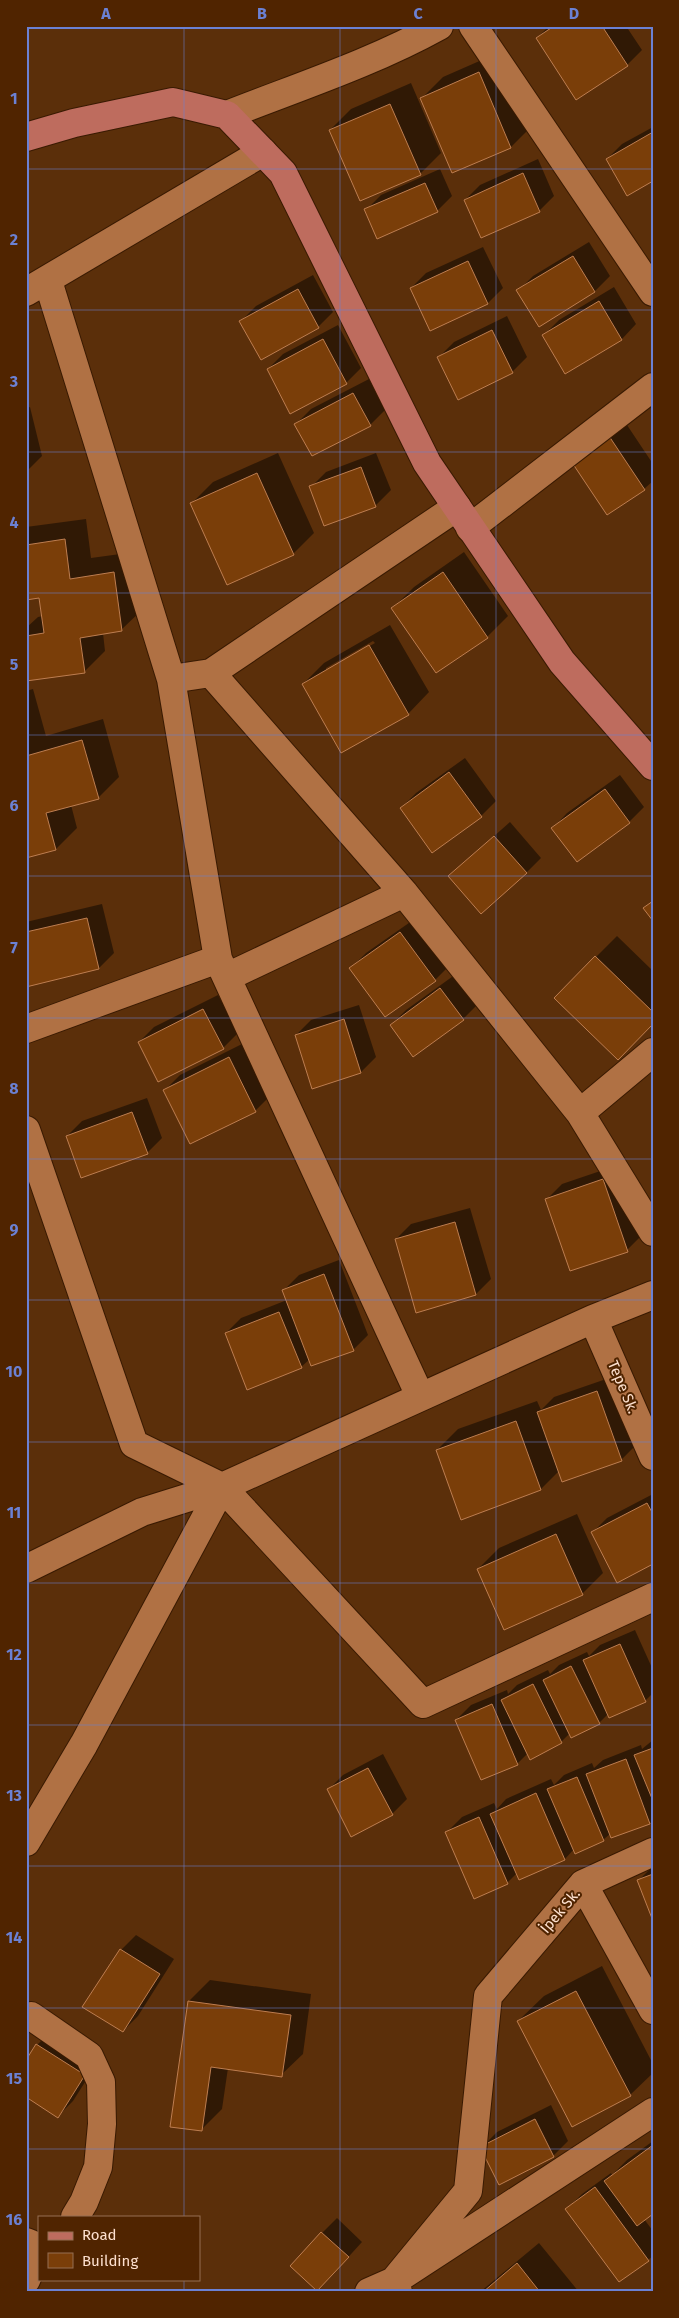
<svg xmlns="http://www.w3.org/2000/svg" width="679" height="2318" font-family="'Fira Sans',sans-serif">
<rect width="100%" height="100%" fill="#5b2f0a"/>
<!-- shadow -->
<path fill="#0007" fill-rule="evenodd" d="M549,26H626L642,50L627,65L537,38Z
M500,52L532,126L511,147L422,98L443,77Z
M411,83L441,153L420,174L330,130L351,109Z
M653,127V180L607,159L622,144Z
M538,159L554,196L539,211L481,237L465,200L480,185Z
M440,169L452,196L437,211L366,210L381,195Z
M589,242L610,276L595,291L539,325L518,291L533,276Z
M483,247L503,288L488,303L431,329L411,288L426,273Z
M313,275L333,312L318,327L241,321L256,306Z
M614,287L636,324L622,339L566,372L544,335L559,320Z
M507,316L527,357L512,372L459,398L439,357L454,342Z
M338,325L361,368L346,383L268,369L283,354Z
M369,379L385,410L370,425L296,424L311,409Z
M30,407L42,456L26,472V408Z
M625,422L653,464V481L644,489L608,514L573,461Z
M278,453L314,533L293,554L192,503L213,482Z
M376,453L391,490L376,505L325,524L311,487L326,472Z
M86,519L91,558L135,552L143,609L121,630L103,633L105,651L84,672L26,680V628L38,617L43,616L40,596L26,598V527Z
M464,552L508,616L487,637L393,608L414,587Z
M390,625L429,692L408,714L303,684L324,663ZM373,641L375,643L326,671V668Z
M33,689L46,736L103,719L119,777L98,798L71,805L77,828L56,849L26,857V691Z
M465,758L496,801L481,816L433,851L401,808L416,793Z
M620,775L644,807L629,822L553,828L567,813Z
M510,822L541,858L526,873L449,876Z
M102,904L114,953L99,968L26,985V922Z
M416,918L450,965L435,980L351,968L366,953Z
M617,936L653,971V1023L596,957Z
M456,974L478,1004L463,1019L391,1025L406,1010Z
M218,995L238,1033L223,1048L139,1042L154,1027Z
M359,1005L376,1057L361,1072L313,1088L296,1035L311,1020Z
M244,1043L270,1096L255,1111L165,1090L180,1075Z
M147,1098L162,1138L147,1153L67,1136L82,1121Z
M618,1165L642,1235L627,1250L547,1199L562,1184Z
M470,1208L491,1279L476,1294L396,1239L411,1224Z
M339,1260L368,1335L353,1350L310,1359L301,1367L226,1333L241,1318L287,1300L284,1290L299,1275Z
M612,1377L636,1445L621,1460L559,1471L541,1489L437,1450L458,1429L537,1401L541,1410L554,1397Z
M653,1494V1563L592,1533L607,1518Z
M577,1514L603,1573L582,1594L478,1569L499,1548Z
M635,1630L653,1670V1693L645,1701L609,1713L599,1723L570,1733L561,1742L528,1753L517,1764L456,1720L471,1705L507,1690L508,1694L517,1685L548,1670L550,1674L559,1665L587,1652L589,1656L600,1645Z
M653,1740V1820L650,1823L611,1837L610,1834L603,1840L574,1849L565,1859L520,1878L517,1873L507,1883L447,1832L462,1817L494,1803L497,1809L506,1799L551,1779L554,1785L564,1775L592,1763L594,1768L603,1760L641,1745L642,1749Z
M383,1754L407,1799L392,1814L328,1790L343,1775Z
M653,1866V1917L639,1880Z
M136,1935L174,1959L138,2016L123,2031L84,2007L121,1950Z
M602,1966L653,2064V2073L630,2095L518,2021L544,1996Z
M210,1980L311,1994L303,2054L281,2075L228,2068L222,2109L201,2130L189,2001Z
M52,2030L99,2060L73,2101L58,2116L37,2045Z
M551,2105L568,2141L553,2156L482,2147L497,2132Z
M653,2141V2213L644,2219L653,2231V2256L648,2260L567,2209L582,2194L611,2173L612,2175L627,2160Z
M337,2218L362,2242L332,2275L322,2233Z
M539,2243L579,2292H480Z"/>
<!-- building -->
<path fill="#7a3e09" stroke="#bd7d50" d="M554,26H602L628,66L576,100L536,38Z
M479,72L511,148L452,173L420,98Z
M390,104L421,175L360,201L329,130Z
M653,132V181L627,196L606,159Z
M523,173L540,212L481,238L464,200Z
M425,183L438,212L377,239L364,209Z
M573,256L595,292L539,327L516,290Z
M468,261L488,304L430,331L410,288Z
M298,289L319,328L261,360L239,321Z
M599,301L622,340L565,374L542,335Z
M492,330L513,373L458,400L437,357Z
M323,339L347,384L290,414L267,369Z
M353,393L371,426L312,456L294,424Z
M609,436L645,490L607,515L571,461Z
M361,467L376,507L324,526L309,486Z
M257,473L294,555L227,585L190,503Z
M65,539L70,579L114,572L122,631L80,638L85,673L26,681V636L44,633L39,598L26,600V545Z
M443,572L488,638L436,673L391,608Z
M369,645L409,715L341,753L302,684Z
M82,740L99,799L46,813L56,850L26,858V756Z
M449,772L482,817L432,853L400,808Z
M605,789L630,823L577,862L551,828Z
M494,836L527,873L481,914L448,876Z
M653,901V921L643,908Z
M87,918L99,969L26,987V932Z
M400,932L436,981L385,1017L349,968Z
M595,956L653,1012V1024L618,1060L554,998Z
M440,988L464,1020L413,1057L390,1025Z
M203,1009L224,1049L158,1082L138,1042Z
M344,1019L361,1073L312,1089L295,1035Z
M229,1057L256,1112L190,1144L163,1090Z
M132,1112L148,1154L81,1178L66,1136Z
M603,1179L628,1252L570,1271L545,1199Z
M455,1222L476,1295L416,1313L395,1239Z
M324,1274L354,1351L311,1366L282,1290Z
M279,1312L302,1368L247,1390L225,1333Z
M597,1391L622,1461L562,1482L537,1412Z
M516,1421L541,1490L461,1520L436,1450Z
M647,1503L653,1514V1564L617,1583L591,1532Z
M556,1534L583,1595L504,1630L477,1569Z
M620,1644L646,1702L609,1718L583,1660Z
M571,1666L600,1724L571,1738L543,1680Z
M533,1684L562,1743L530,1760L501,1700Z
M492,1704L518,1765L481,1780L455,1720Z
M653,1748V1801L634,1755Z
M626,1759L650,1824L611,1838L586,1774Z
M368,1768L393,1815L351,1837L327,1789Z
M577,1777L604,1841L575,1854L547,1789Z
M536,1793L565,1860L519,1880L490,1814Z
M479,1817L508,1884L474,1899L445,1832Z
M653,1874V1921L637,1880Z
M120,1949L160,1974L123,2032L82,2007Z
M576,1991L631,2096L572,2127L517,2021Z
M188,2001L291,2015L282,2077L211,2067L202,2131L170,2127Z
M36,2044L85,2075L58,2118L26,2097V2060Z
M535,2119L554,2157L499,2185L480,2147Z
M653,2145V2214L637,2226L604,2181Z
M595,2187L649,2261L619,2282L565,2209Z
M321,2232L349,2257L317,2291L290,2266Z
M517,2263L540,2292H483Z"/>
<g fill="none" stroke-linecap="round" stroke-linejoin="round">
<!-- street casing -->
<g stroke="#391a02" stroke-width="30">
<path id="street" d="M473,26L653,292
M227,115C298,87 372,63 439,26
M48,281L171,679L218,959L420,1396
M26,292L263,152
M470,528L653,387
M211,673L404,893L580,1113L653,1232
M171,679L211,673L457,507
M227,977L404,893
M26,1029L218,959
M580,1113L653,1052
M26,1130L134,1444L222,1487L423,1704L653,1597
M593,1319L653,1456
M26,1569L142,1512L222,1487L593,1319L653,1295
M26,1842L84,1744L222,1487
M583,1884L653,2010
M31,2016L89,2056L101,2082L102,2124L98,2167L84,2202L75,2217
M26,2242L31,2244L35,2259L26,2280
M369,2292L394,2281L653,2112
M398,2292L394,2281L468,2191L488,1996L583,1884L653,1852"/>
</g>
<!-- secondary casing -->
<g stroke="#391a02" stroke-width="30">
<path id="secondary" d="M26,137L74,123L173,102L227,115L283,173L427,463L562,662L653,766"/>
</g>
<!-- street -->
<use href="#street" stroke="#b07144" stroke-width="28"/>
<!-- secondary -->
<use href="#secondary" stroke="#be6c5e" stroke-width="28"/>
</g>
<!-- grid -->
<path fill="none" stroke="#6b81d4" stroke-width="1" stroke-opacity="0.55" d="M184,26V2217M340,26V2292M496,26V2292M26,169H653M26,310H653M26,452H653M26,593H653M26,735H653M26,876H653M26,1018H653M26,1159H653M26,1300H653M26,1442H653M26,1583H653M26,1725H653M26,1866H653M26,2008H653M26,2149H653M184,2279V2292"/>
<g text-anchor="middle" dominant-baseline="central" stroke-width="4" stroke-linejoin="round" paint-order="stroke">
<!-- street labels -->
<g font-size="15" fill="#fde0ce" stroke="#502400">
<text transform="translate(623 1387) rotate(67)">Tepe Sk.</text>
<text transform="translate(560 1911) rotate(-50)">İpek Sk.</text>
</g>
</g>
<!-- border -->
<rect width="679" height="2318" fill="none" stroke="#502400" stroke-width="55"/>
<!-- legend -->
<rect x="38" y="2216" width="162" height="65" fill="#502400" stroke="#956f52"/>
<rect x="48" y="2232" width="25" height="8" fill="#be6c5e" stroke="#956f52"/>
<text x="82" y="2240" font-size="15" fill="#fde0ce">Road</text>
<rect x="48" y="2253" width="25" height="15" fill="#7a3e09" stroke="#956f52"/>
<text x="82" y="2266" font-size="15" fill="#fde0ce">Building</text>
<rect x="28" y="28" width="624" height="2262" fill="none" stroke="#6b81d4" stroke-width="2"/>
<g font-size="16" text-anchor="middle" font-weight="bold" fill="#6b81d4">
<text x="106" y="19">A</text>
<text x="262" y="19">B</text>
<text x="418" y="19">C</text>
<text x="574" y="19">D</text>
<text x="14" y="104">1</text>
<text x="14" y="245">2</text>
<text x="14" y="387">3</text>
<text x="14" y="528">4</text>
<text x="14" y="670">5</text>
<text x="14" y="811">6</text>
<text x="14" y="953">7</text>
<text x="14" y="1094">8</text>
<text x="14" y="1235">9</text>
<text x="14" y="1377">10</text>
<text x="14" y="1518">11</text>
<text x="14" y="1660">12</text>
<text x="14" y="1801">13</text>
<text x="14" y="1943">14</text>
<text x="14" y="2084">15</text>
<text x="14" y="2225">16</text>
</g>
</svg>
